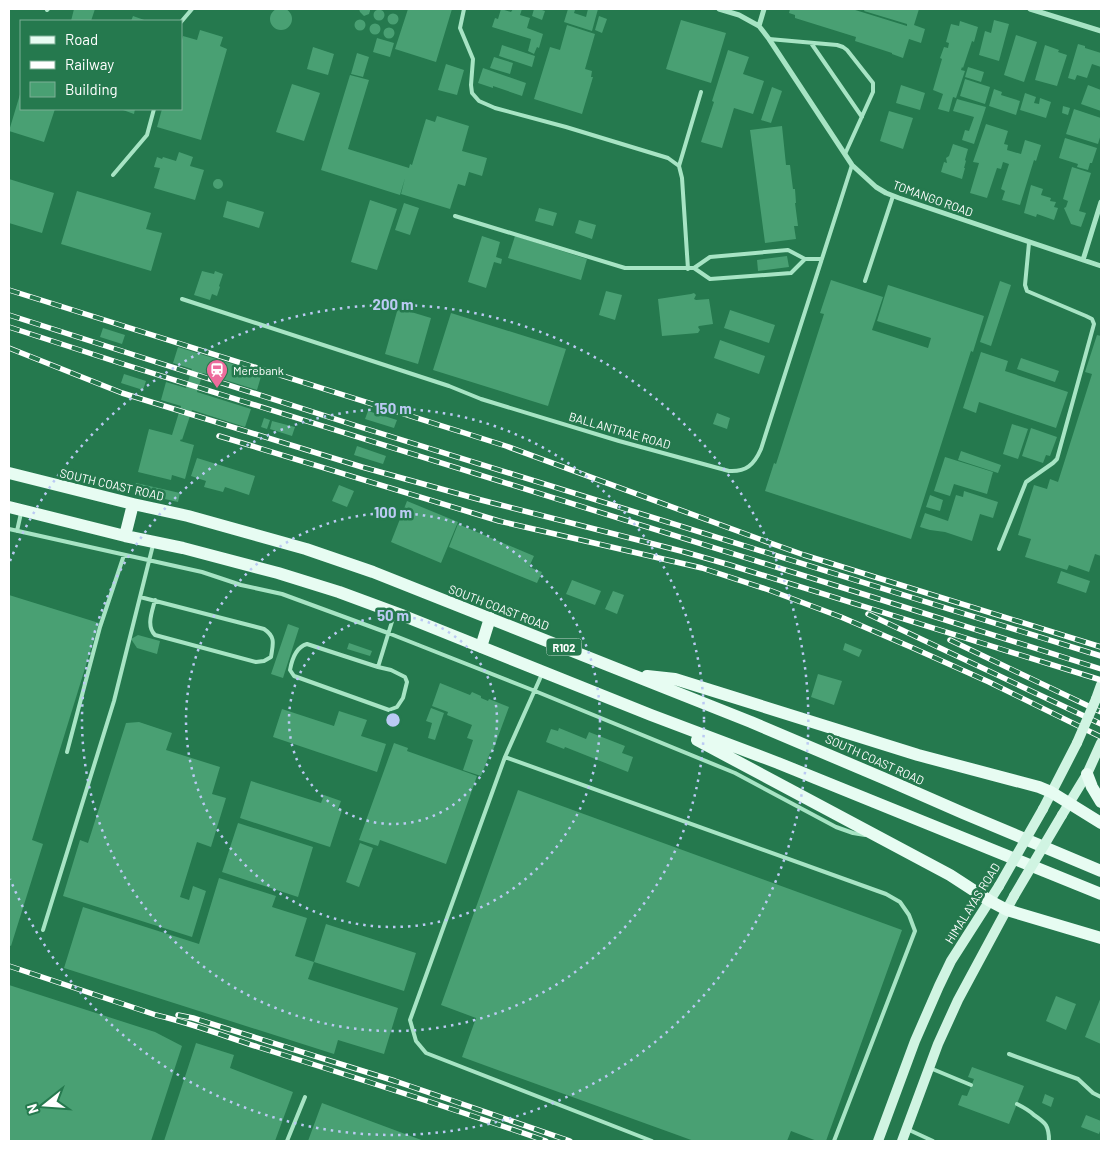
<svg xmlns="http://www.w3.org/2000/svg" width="1110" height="1150" font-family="Barlow,sans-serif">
<rect width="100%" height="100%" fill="#25794e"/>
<!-- building -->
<path fill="#49a073" d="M270 19a11 11 0 1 1 22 0a11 11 0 1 1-22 0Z
M74,9H95L91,21H71Z
M359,9H370V11L369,14L364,16L360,12Z
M408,9H452L436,62L395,49Z
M501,9L511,12L513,9H522L520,15L530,18L527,28L543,34L539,48L537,47L534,54L528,51L531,39L492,27L495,18L498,19Z
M534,9H539L545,11L542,20L532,16Z
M568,9L575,10L574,13L586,17L588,9H598L592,31L564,22Z
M790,9H852L907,26V24L864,11L865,9H919L914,25L925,29L921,43L909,39L903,58L892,54V53L855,41L856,37L795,18V15L789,13Z
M373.5 15a5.5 5.5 0 1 1 11 0a5.5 5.5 0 1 1-11 0Z
M387.5 19a5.5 5.5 0 1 1 11 0a5.5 5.5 0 1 1-11 0Z
M133,16L147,21H131Z
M599,16L607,19L602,33L595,30Z
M354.5 25a5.5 5.5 0 1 1 11 0a5.5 5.5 0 1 1-11 0Z
M681,20L726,33L711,83L666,69Z
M994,20L1009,24L999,61L979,55L985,31L991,33Z
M960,21L978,27L974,42L972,41L963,68L962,67L961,70L965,71L956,98L953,97L949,112L938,109L943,94L933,90L942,59L940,58L944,47L948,48L949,43L946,42L951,24L959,26Z
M369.5 29a5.5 5.5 0 1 1 11 0a5.5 5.5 0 1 1-11 0Z
M567,25L595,34L585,69L592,71L591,77H593L582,114L534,99L550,47L560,50Z
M383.5 33a5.5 5.5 0 1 1 11 0a5.5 5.5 0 1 1-11 0Z
M200,30L223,37L220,46L227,49L201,140L157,127L162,109H181V44L183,36L197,40Z
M1016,35L1037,42L1024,82L1004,75Z
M377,38L394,43L390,57L373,52Z
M1078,44L1085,46V48L1101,53V67L1092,64L1087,78L1077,75L1075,80L1068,78Z
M502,45L535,56L532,67L499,56Z
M1045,45L1059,50L1058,52L1067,55L1057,86L1035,80Z
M313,47L334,54L328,75L307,69Z
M728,50L749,57L743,74L764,81L753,114L734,108L722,148L701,142L714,102L712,101Z
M357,53L369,57L363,77L351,74Z
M494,57L513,63L510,74L490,68Z
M446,64L464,70L457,95L438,90Z
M968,67L984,72L981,82L965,77Z
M483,68L526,83L522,96L493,86V88L478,83Z
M350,75L369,80L348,149L409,168L410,164L412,165L426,119L435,122L437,116L469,126L462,151L487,158L482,176L469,172L465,186L458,184L450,209L401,194L405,178L400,195L321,170Z
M965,79L990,87L985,104L960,96Z
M292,84L320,93L304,141L276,132Z
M901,85L925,93L920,110L896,103Z
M1088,85L1101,90V111L1081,104Z
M772,87L782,91L771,123L761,120Z
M994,89L1002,92L1001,95L1020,101L1016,115L989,106Z
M21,91V109H55L44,142L9,131Z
M1025,93L1036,97L1034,103L1039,104L1040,98L1051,102L1046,118L1020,110Z
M957,99L986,107L974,144L962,140L965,130L969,131L974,117L953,111Z
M1063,106L1070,108L1068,115L1062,113Z
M123,109H135L134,114L123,110Z
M1074,109L1101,118V134L1098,144L1066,134Z
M889,111L913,118L903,149L880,141Z
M986,124L1008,131L1004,144L1008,145L1007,150L1021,154L1025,140L1041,145L1036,161L1034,160L1020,205L1002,200L1005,191L1001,189L1009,164L1003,162L1001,169L997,168L987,198L970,193L979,163L973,162Z
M782,126L786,165H790L793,189H795L796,203H795L798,226H794L796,239L765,243L750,130Z
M1065,138L1097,148L1092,163H1090L1088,170L1077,167L1078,164L1059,158Z
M953,144L968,149L965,160L966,161L964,168H965L962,179L941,172L944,162L947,163L946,158L949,156Z
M179,152L193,157L190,166L204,170L195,200L154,188L160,168L154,167L157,157L162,159L163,157L176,161Z
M1072,167L1091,173L1079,211L1086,213L1081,227L1071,224L1064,208L1066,207L1068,201L1063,199Z
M9,179L54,193L42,233L9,223Z
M213 184a5 5 0 1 1 10 0a5 5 0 1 1-10 0Z
M1031,185L1043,189L1041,195L1051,198L1050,201L1056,202L1054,207L1058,208L1054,220L1037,214L1036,217L1024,213Z
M77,191L151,213L146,229L162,233L151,271L61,244Z
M370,200L397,209L377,270L351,262Z
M227,201L264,212L259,228L223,217Z
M404,203L419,208L410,235L395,230Z
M539,208L557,213L553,226L535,221Z
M579,220L596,225L592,239L575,233Z
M482,236L500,242L496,257L502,259L501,264L494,262L486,288L468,282Z
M515,236L587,259L581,280L508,258Z
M787,256L789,267L758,271L757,260Z
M202,271L214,274L215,271L223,274L219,286L220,287L217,296L212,294L210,300L194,295Z
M831,280L883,297L872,330L928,348L931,338L877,321L888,285L984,316L973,352L971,351L911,539L765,491L774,463L776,464L824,314L820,313Z
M1000,281L1011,285L991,346L980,342Z
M606,291L622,295L615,320L599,315Z
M694,293L696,295L694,299L696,300L709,299L713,324L699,326L698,327L700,330L698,333L662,336L658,299L691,294Z
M398,308L431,318L418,364L385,354Z
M730,310L775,325L769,343L724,328Z
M451,313L566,349L548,406L433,370Z
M103,328L125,335L122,344L100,337Z
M1097,335L1101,336V556L1095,554L1089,572L1069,565L1067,570L1025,557L1031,539L1018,535L1034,485L1047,489L1050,479L1058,482L1092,374L1085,372Z
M720,340L765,356L759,374L714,358Z
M178,347L262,373L257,390L203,373L197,392L251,409L245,427L192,410L182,440L181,439L180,441L194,445L185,479L172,475L171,480L138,472L149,429L172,435L181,406L161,400L166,382L186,388L192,369L173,363Z
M981,352L1008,361L1005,371L1068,392L1056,428L979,402L976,413L963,408Z
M1021,358L1059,371L1055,382L1017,369Z
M124,374L146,381L143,390L121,383Z
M368,411L397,420L394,428L365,419Z
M717,413L730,418L727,429L713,424Z
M264,418L270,420L267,429L261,427Z
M272,421L295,427L292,436L270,429Z
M1012,424L1028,429L1018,459L1003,454Z
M1031,428L1057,437L1050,456L1046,455L1043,463L1022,456Z
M357,446L386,456L383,464L354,455Z
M961,451L1001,465L998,473L958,460Z
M945,457L993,472L987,494L954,484L950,496L934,491Z
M197,458L255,476L249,495L225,487L223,492L204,487L206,481L191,476Z
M136,483L180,493L178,502L134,492Z
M339,485L354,491L347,507L332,501Z
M964,491L998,502L993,518L980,514L972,541L945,532L930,530L920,527L925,513L948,521L956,495L963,497Z
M930,495L943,500L940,511L926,507Z
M407,501L458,522L441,563L391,542Z
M458,524L534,556L529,567L542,572L537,583L449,547Z
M1061,571L1090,581L1086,593L1057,583Z
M572,580L601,591L595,605L566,594Z
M613,591L624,595L617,614L605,609Z
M9,595L99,623L32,840L43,844L11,946L9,945Z
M288,624L299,628L283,678L271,674Z
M138,635L160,641L157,654L137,648L131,639Z
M349,643L372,651L370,656L347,649Z
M845,643L862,650L859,657L843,650Z
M818,674L842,681L834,705L811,697Z
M440,683L470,695L472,692L481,696V698L488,701L489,699L509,707L492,753H490L481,776L463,770L473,740L467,738L472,725L447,715L448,712L432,706Z
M431,708L444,713L435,740L428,738L432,723L426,721Z
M282,709L334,726L339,711L367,720L361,736L386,744L377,772L273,737Z
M139,722L172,733L166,750L220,767L212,794L226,798L211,847L197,842L180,897L189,900L193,886L206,891L192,937L63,896L80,840L88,843L126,723Z
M559,728L586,739L589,732L625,746L622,753L633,757L628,772L565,747L564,749L546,742L551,729L558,731Z
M394,743L408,748L407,751L477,776L446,864L380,840L378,846L359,840Z
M251,781L321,803L324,795L341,801L338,809L342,810L330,847L240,818Z
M518,790L902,930L826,1141H817L791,1131L787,1141H694L462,1057L476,1018L441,1005Z
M238,823L313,847L298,897L222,872Z
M360,843L373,848L359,887L346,882Z
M219,878L276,896L272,907L307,918L295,956L314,962L326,924L416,953L404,991L314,962L308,979L398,1008L384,1054L338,1040L334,1054L64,968L83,907L199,944Z
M9,985L155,1032L182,1046L151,1141H9Z
M1056,996L1076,1004L1066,1030L1046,1021Z
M1101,997V1044L1085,1037Z
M196,1043L234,1055L230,1068L293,1092L275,1141H164Z
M972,1067L1024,1086L1009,1124L958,1105L962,1095L967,1096L974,1079L968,1077Z
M1045,1094L1054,1098L1051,1107L1042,1103Z
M322,1103L424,1141H308Z
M1086,1115L1101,1121V1128L1099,1134L1081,1127Z"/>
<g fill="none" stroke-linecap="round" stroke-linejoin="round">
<!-- lane -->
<path stroke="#a7e4c4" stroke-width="4" d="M464,9L460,28L473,59L471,85L472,93L479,101L495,108L566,127L668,158L679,166L682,178L688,269
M47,10L48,9
M181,22L192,9
M769,39L837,45L843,47L847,50L873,83V92L845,154
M811,43L862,117
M679,166L701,92
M113,175L147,135L154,109
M455,216L625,268H694L710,257L788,250L805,259H822
M694,268L710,279L791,273L805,259
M865,281L893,196
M182,299L449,386L481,399L619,441L729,471C746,472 754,465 761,449L852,165
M9,529L202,572L241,585L282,594L388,633L535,691L735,773L836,827L853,833L865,835
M17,531L21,513
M999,549L1026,482L1053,463L1057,459L1094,324L1092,319L1086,316L1027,291L1025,285L1029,243
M140,597L264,629C276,637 273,644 271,657L264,661L256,662L155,635C146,626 152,612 155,600
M307,644L378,667L391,670L405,677L407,682L403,698L397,707L389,710L294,676L290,670C292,659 296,647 307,644Z
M378,667L394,615
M542,674L505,757L410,1020L416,1041L426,1053L652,1141
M67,752L100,627L124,555
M505,757L886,894L900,902L909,915L915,931L834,1141
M43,930L114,701L153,545
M1009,1054L1078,1079L1093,1093L1101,1097
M930,1068L971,1085
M1017,1104C1023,1107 1029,1110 1034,1115C1046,1123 1049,1126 1049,1141
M907,1129L933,1141
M287,1141L305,1097"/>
<!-- street -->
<path stroke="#a7e4c4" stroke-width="5" d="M719,9L739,15L759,26L769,39L852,165L876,187L886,193L899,198L1101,266
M1030,9L1101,31
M759,26L764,9
M1083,260L1101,202"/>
<!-- secondary -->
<path stroke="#d0f4e2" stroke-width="10" d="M1096,699L1101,685
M1043,809L1077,743
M1062,815L1087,774L1101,743
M878,1141L915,1041L939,986L951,961L999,886
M902,1141L938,1044L958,1000L1014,896"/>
<!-- primary -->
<path stroke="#e7fcf2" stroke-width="12" d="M9,473L133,504L188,516L306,549L373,572L751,722L883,778L963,813L1101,871
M9,507L125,536L183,548L278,573L339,592L404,616L651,715L778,763L1101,894
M125,536L133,504
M481,647L490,618
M647,676L675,679L918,755L1039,787L1051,792L1101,823
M697,740L950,875L990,901L1007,910L1101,938
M1087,774L1092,787L1101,802"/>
<!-- rail casing -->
<g stroke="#fff" stroke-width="5.5">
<path id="rail" d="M9,290L506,446L762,540L804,555L1101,647
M9,315L357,426L1101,656
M9,327L123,364L866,595L1101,669
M9,348L122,393L362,467L481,500L681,551L730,565L1101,680
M219,436L499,521L702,568L769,590L841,617L913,648L989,682L1101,737
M868,614L1101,724
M950,640L1101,712
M9,966L156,1015C191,1023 224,1036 258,1047C354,1077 451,1108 546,1141
M178,1015L193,1018L395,1081L570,1141"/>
</g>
<!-- rail -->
<use href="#rail" stroke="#25794e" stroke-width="4" stroke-dasharray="11" stroke-linecap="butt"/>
<!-- secondary-bridge -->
<path stroke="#d0f4e2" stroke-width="10" d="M1077,743L1096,699
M999,886L1043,809
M1014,896L1062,815"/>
</g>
<!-- distance rings -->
<g fill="none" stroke="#bbcaf3" stroke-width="2.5" stroke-dasharray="2.5 5">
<circle cx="393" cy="720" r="104"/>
<circle cx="393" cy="720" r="207"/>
<circle cx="393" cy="720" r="311"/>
<path d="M10 561A415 415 0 1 1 10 879"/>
</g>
<!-- icons -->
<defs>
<g id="station-pin" transform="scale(1.125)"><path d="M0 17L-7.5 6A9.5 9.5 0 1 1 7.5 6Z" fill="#ed6c9c" stroke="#25794e"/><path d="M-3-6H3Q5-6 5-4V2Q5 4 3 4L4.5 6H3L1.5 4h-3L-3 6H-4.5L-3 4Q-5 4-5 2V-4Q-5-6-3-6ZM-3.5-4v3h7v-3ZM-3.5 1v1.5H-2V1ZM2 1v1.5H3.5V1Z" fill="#fff"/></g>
</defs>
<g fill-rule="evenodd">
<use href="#station-pin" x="217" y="370"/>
</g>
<g text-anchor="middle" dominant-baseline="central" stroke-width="5" stroke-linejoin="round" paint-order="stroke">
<!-- shield labels -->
<rect fill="#25794e" stroke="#bed7ca" stroke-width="1" x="546.5" y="638.5" width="35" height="17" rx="4"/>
<g font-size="11" font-weight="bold" fill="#fff">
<text x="564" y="647">R102</text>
</g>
<!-- street labels -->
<g font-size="12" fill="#fff" stroke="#25794e">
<text transform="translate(933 198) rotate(20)">TOMANGO ROAD</text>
<text transform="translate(620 430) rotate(16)">BALLANTRAE ROAD</text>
<text transform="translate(112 484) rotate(13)">SOUTH COAST ROAD</text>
<text transform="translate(499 607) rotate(21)">SOUTH COAST ROAD</text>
<text transform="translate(875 759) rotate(24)">SOUTH COAST ROAD</text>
<text transform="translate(972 903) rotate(-58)">HIMALAYAS ROAD</text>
</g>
<!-- poi labels -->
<g font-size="12" fill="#fff" stroke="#25794e" text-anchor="start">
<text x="233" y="370">Merebank</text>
</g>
</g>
<circle cx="393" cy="720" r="8" fill="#bbcaf3" stroke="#25794e" stroke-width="2.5"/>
<g font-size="15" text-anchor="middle" font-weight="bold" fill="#bbcaf3" stroke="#25794e" stroke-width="5" stroke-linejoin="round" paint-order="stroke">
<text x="393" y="310">200 m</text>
<text x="393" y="414">150 m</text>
<text x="393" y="518">100 m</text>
<text x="393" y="621">50 m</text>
</g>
<!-- border -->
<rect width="1110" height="1150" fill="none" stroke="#ffffff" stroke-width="20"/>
<!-- legend -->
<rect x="20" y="20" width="162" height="90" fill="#25794e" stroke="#7caf95"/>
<rect x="30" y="36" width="25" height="8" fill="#e7fcf2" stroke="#7caf95"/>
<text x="65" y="45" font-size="15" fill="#ffffff">Road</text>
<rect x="30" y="61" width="25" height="8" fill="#ffffff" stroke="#7caf95"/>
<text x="65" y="70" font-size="15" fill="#ffffff">Railway</text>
<rect x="30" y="82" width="25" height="15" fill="#49a073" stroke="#7caf95"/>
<text x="65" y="95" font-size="15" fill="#ffffff">Building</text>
<!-- north arrow -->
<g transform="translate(45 1105) rotate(253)" stroke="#25794e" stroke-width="4" paint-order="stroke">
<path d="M0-4L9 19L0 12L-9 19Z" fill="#ffffff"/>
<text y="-8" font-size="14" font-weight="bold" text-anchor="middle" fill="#ffffff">N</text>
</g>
</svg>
